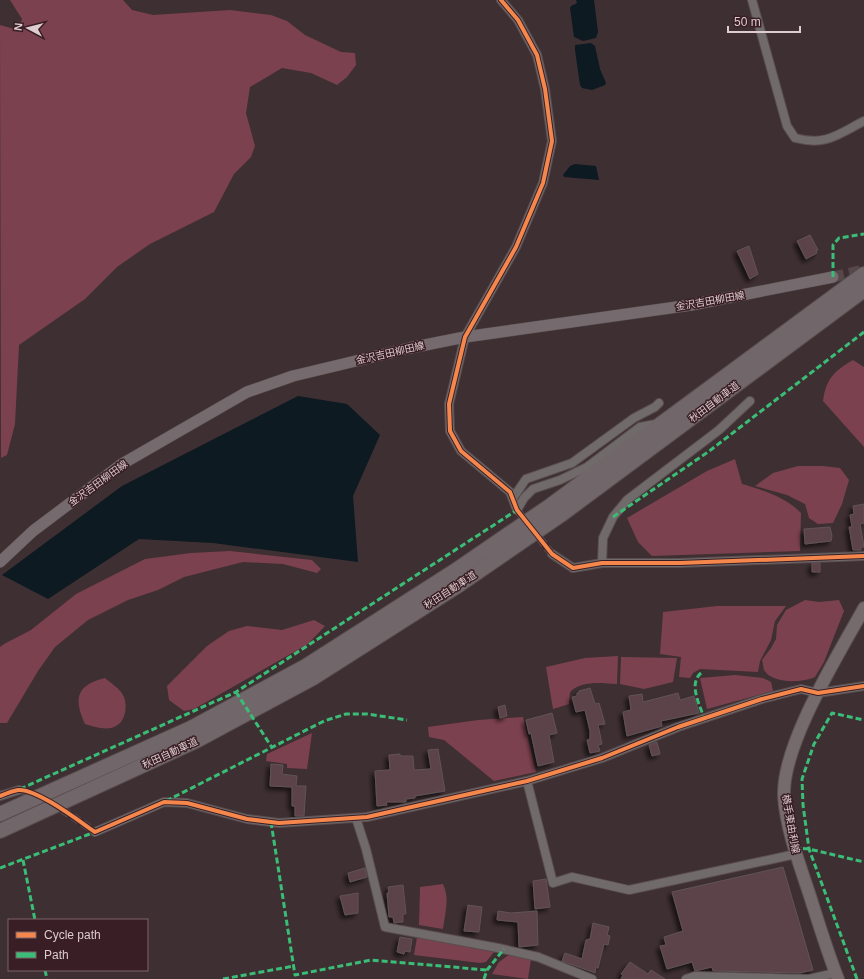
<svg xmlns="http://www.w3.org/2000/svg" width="864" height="979" font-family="Helvetica,'Noto Sans JP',sans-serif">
<defs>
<filter id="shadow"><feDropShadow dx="-3.5" dy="3.5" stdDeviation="2" flood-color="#0009"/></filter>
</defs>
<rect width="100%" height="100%" fill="#3e2f32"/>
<!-- green -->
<path fill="#7c414f" d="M10,0H123L132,10L153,15L230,10L271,15L287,21L305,35L341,52L355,53L356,65L347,77L337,85L311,73L282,68L250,87L246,113L255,146L251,157L234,174L214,212L150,244L117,267L85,299L19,345L15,424L7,455L1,458L0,25L18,30L22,19Z
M853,360L864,367V447L823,401C826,379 834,371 853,360Z
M735,459L742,484C762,490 786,497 801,513L800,551L652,556L638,542L627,518L707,471Z
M798,466H823L840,468L849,480L842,504L833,523L818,524L809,518L805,504L787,495L755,486L773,473Z
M230,551L312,560L321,569L317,573L283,564L243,562L184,577L158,590L128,600L88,620L55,647L38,671L7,723H0V647L4,644L31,630L76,594L145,559L191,553Z
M805,600L819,602L839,600L844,611L824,662L815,677C802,683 772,684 764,670C763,667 763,663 762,660L771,648L776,639L777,625L786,610Z
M717,606H786L775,621L771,640L760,661L758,672L700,669L693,673L690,678L679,677L681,657L660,654L663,612Z
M314,620L325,626L308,644L194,709L184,711L169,700L167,686L207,646L229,631L247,626L282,630Z
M618,656L617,684C601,683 582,680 570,692L569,704L553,709L546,667L585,658Z
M621,657L677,658L673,682L644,689L620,684Z
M735,675L763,678L771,682L773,691L707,709L700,678Z
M105,678C111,683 120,689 123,695C126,700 126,708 125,713C120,734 100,729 85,724C73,698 77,685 105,678Z
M523,717L536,772L494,781L444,740L429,737L428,727L478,720Z
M312,733L307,769L287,768V764L266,761L267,754Z
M443,884C450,899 445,913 443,929L419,925L420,887Z
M417,937L494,952L486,962L480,963L414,955Z
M510,954L531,959L528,979L492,974L499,962Z"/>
<!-- water -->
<path fill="#0d1a21" d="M576,0H594L598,32L596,38L583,41L574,37L570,8L571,6L577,3Z
M591,43L595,46L600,69L606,83L605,85L592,90L582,88L580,85L575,50V45Z
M575,164L596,166L599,180L564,177L563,175L570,166Z
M298,396L347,404L380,435L353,496L358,562L213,543L139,539L48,599L2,575L122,486Z"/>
<!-- building -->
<path fill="#5c434a" stroke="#605356" filter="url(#shadow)" d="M810,235L818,250L816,251L817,253L806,259L797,241Z
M749,246L758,274L750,279L737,251Z
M864,504V523L860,524L864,547H861V550H853L849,527H852L850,515L854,514L853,506Z
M830,527L832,536L831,541L805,544L804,529Z
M812,563H820V572H812Z
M590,688L595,704L599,703L605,724L598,725L602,744L598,745L600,751L590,753L587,740L590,739V731L585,710L576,712L572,697L577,696V693H579V691Z
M678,693L680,700L694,696L699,713L661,721L662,726L627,736L623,712L631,710L629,696L642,694L643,702Z
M505,705L507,716L500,718L498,707Z
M552,713L557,733L549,735L554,762L538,766L531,733L529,734L526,720Z
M657,742L660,754L652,756L649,745Z
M438,749L445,791L415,796V798L406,799V802H386L387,805L377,806L375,771L390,770L389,755L400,754V756H413L414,770L431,769L428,750Z
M271,764L283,765L282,774L297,776L296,786H306L304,816H295V806H292V787L270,786Z
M783,867L813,970L800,973L713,971L712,967L695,971L692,962L667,969L660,946L666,945L664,937L683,931L672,892Z
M365,868L367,877L350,882L348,873Z
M546,879L550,907L535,909L533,881Z
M403,885L406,914H403V922L394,923L393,917H389L387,893H389L388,887Z
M358,893V913L345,915L340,896Z
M468,905L482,907L479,932L464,931Z
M498,911L511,913L537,911L538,945L519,947L518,922L497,920Z
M593,923L609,927L607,935L610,936L608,945L604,944L598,968L596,967L595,973L562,961L565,953L582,959L586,940L590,939Z
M400,937L412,939L410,952L405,951L404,954L397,952Z
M630,962L648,974L651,970L665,979H621L623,975L621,974Z"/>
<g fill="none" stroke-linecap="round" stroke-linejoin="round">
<!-- minor-tunnel -->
<path stroke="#56474a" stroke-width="8" stroke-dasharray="8 4" stroke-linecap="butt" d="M517,510L552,554
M19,790C47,798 71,815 95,832"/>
<!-- secondary-tunnel -->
<path stroke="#56474a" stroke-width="11" stroke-dasharray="11 5.5" stroke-linecap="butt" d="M833,277L864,270"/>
<!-- minor casing -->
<g stroke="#594d4f" stroke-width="10">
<path id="minor" d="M501,0L518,20L537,55L545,89L552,141L543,183L516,247L465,337L449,404L450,431L461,451L510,492L517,510
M752,0L787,126L795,138C826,146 837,135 864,121
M513,498L526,479L572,463L634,418L655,407L659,403
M517,510L524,498L533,489L560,480L587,467L640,427L656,424
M552,554L573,568L602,563H680L864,556
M602,563L603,538L613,517L627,500L719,430L750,401
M527,781L553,883L572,877L629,890L796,854
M0,796L19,790
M356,818L366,849L385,927L498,948L538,957L592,979
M95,832L164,802L187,803L247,819L279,823L367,817L527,781L602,758L678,727L762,699L801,689L818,693L864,686
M686,979L695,976L809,979L835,973"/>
</g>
<!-- secondary casing -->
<g stroke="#594d4f" stroke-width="12">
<path id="secondary" d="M0,562L33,531L122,464L247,392L293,376L410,348L465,337L691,305L833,277"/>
</g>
<!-- primary casing -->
<g stroke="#594d4f" stroke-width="14">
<path id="primary" d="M838,979C827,951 818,921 809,893C799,863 786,828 784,796C782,744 839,654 864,608"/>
</g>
<!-- motorway casing -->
<g stroke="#594d4f" stroke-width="16">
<path id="motorway" d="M0,814L191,728L306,666L453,572L551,505L864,274
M0,831L196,741L313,678L459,585L561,515L864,290"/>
</g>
<!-- minor -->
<use href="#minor" stroke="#716a6b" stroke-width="8"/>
<!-- secondary -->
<use href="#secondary" stroke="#756b6e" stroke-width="11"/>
<!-- primary -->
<use href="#primary" stroke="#756a6c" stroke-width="12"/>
<!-- motorway -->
<use href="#motorway" stroke="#716669" stroke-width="14"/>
<!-- quiet -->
<path stroke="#3abd76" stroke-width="3" stroke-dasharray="6 3" stroke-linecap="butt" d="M833,277V245L839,238L864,234
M613,517L708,452L864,332
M701,673C688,684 700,705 704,718
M236,692L271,746
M20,789L236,692L517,510
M166,801L324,721L346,714H367L407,720
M271,822L295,975L371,960L487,970
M794,848L809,849L864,862
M23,860L35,920
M0,868L95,832
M45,970L47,979
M223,979L294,966
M484,979L487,970L504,949
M857,979L809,849L803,805L802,779L814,744L832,713L864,720"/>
<!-- cycleway casing -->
<g stroke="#391f25" stroke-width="6">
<path id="cycleway" d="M501,0L518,20L537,55L545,89L552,141L543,183L516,247L465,337L449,404L450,431L461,451L510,492L517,510L552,554L573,568L602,563H680L864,556
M0,796C5,794 12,791 18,790C36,788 79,821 95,832L164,802L187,803L247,819L279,823L367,817L527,781L602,758L678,727L762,699L801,689L818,693L864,686"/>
</g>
<!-- cycleway -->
<use href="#cycleway" stroke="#f5874c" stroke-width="4"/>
</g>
<g text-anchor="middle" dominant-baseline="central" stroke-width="3" stroke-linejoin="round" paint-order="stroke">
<!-- street labels -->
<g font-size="10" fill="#decccf" stroke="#391f25">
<text transform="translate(710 301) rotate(-10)">金沢吉田柳田線</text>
<text transform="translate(390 353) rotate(-13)">金沢吉田柳田線</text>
<text transform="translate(714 402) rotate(-37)">秋田自動車道</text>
<text transform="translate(98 483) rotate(-36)">金沢吉田柳田線</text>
<text transform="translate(450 590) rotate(-33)">秋田自動車道</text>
<text transform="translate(170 753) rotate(-25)">秋田自動車道</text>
<text transform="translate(791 824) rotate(80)">横手東由利線</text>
</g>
</g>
<!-- legend -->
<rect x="8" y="919" width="140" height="52" fill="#391f25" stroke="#7b6469"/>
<rect x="16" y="932" width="20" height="6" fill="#f5874c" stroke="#7b6469"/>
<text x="44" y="939" font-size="12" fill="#decccf">Cycle path</text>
<rect x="16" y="952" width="20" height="6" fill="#3abd76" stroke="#7b6469"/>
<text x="44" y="959" font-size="12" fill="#decccf">Path</text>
<!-- north arrow -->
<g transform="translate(28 28) rotate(277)" stroke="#391f25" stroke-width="3" paint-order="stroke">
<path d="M0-3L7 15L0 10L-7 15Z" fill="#decccf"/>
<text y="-6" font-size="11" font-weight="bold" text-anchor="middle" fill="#decccf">N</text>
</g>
<!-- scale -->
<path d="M728 26v6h72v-6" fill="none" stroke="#decccf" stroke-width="2"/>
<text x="734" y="26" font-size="12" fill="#decccf" stroke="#391f25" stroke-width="3" paint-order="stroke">50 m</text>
</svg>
